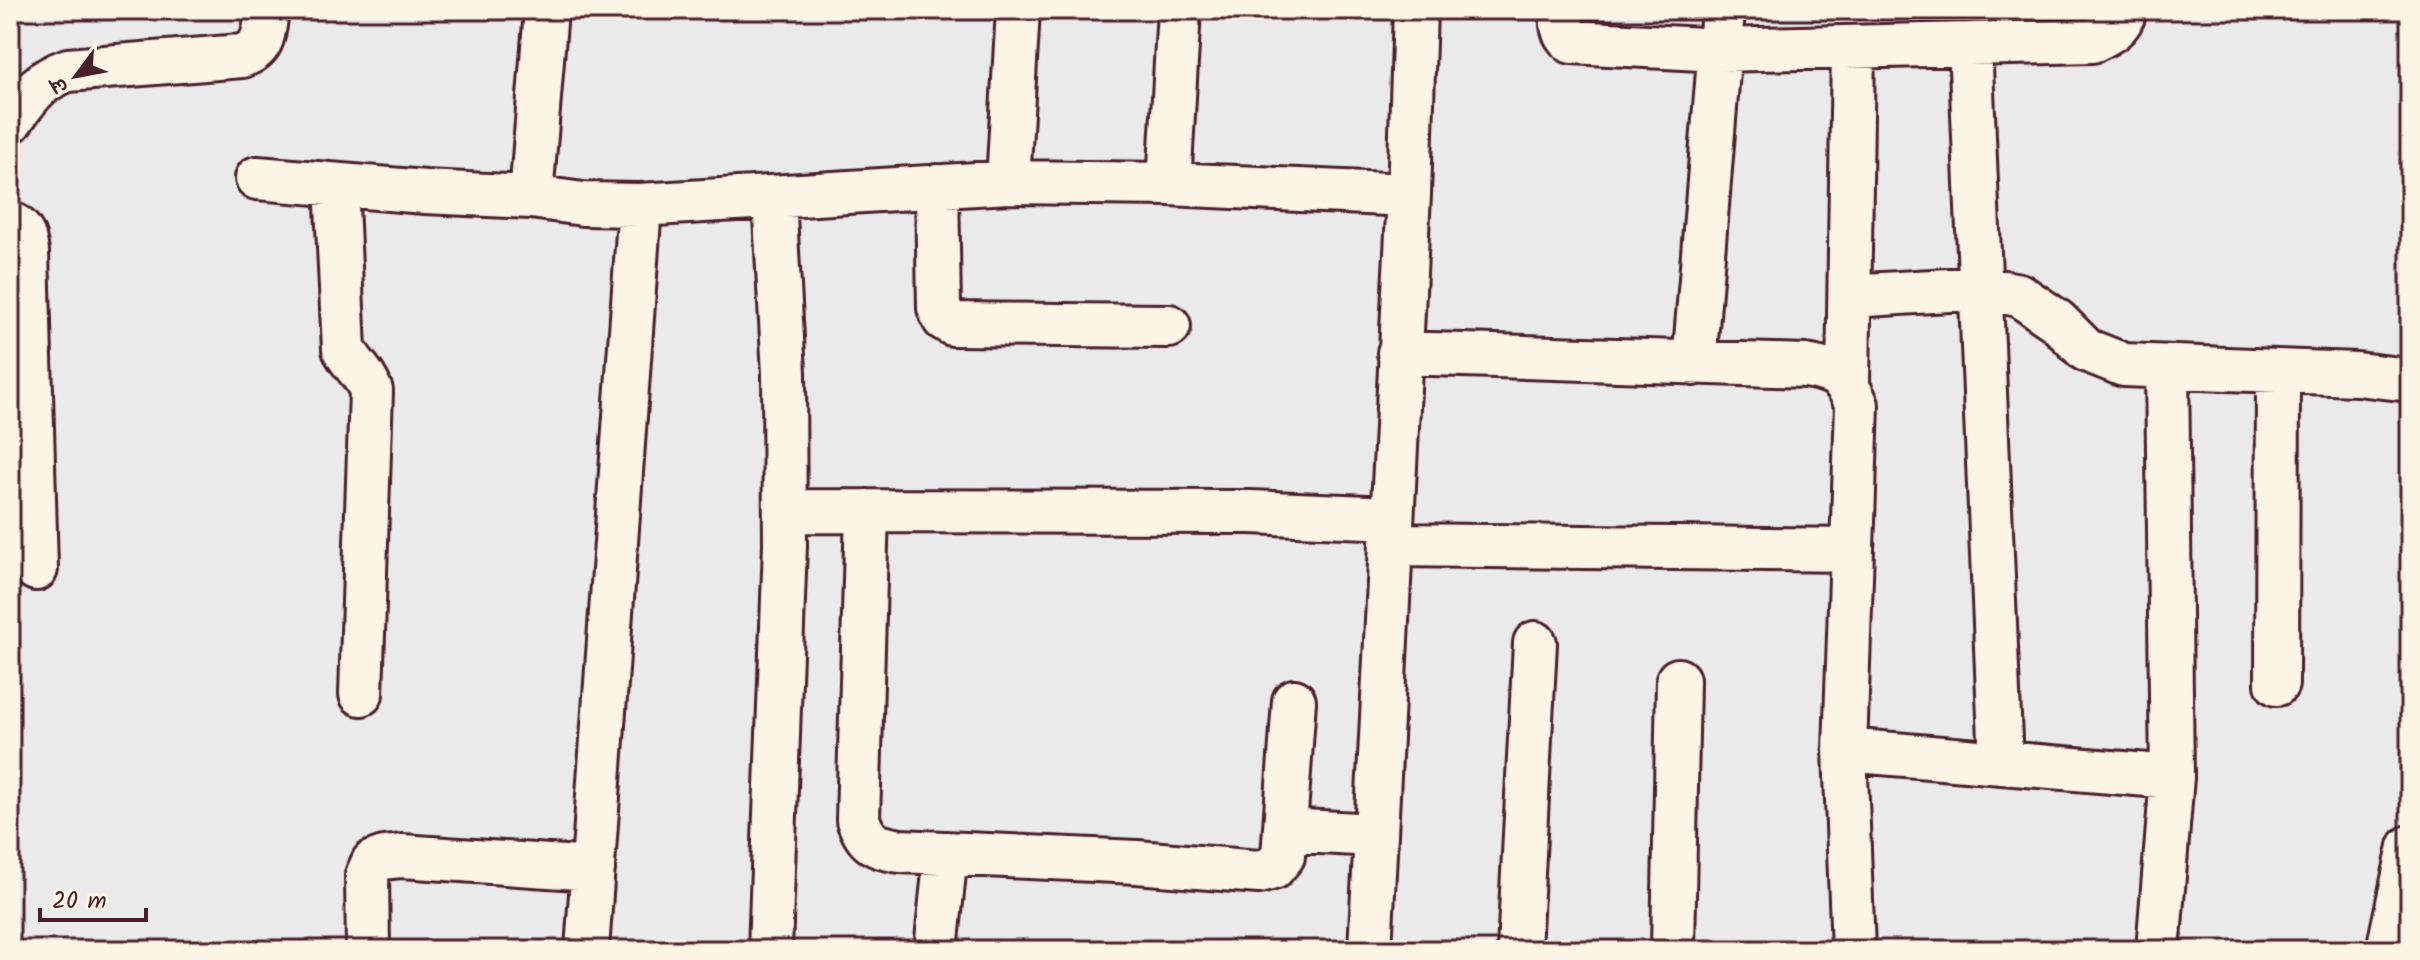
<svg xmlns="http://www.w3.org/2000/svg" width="2420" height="960" font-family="Kalam,'Playpen Sans Deva',sans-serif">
<rect width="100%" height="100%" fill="#ebeaea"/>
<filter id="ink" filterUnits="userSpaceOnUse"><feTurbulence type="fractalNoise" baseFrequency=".0125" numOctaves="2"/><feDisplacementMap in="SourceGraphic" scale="16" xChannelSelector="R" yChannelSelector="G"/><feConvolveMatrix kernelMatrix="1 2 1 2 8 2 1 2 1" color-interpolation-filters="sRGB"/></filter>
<g filter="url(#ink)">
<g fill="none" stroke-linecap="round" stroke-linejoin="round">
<!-- street casing -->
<g stroke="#4a1f2b" stroke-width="48">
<path id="street" d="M1562,10C1561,24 1561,33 1572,42L1720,50L2092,41C2107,34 2121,28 2125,10
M1970,44L2001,763
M10,122C29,96 37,81 68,70L242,56C265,48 264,32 267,10
M257,178L425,192L531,197L583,204L640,205L1008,182L1169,184L1409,195
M1008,182L1018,10
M1169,184L1179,10
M336,185L344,349C352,365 365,373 371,391L361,694
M937,186L939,308L944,319L952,324L1169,326
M531,197L546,10
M10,223C24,229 25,239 27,252L36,569
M1850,296L1982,288L2019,295L2057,321L2086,350L2124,365L2357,374L2410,380
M1399,353L1806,366C1837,372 1844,375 1857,405L1845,750L1853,950
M1694,364L1723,10
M1848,384L1853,47
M785,511L1250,512L1392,518
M867,511L858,820C868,845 874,846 900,851L1137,862L1259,872L1273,868L1283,856L1294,701
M1391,545L1852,550
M2277,684L2278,372
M1845,750L2172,777
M1285,830L1374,835
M368,950L367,875L373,862L384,858L402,856L593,869
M587,950L640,205
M770,950L785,545L784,373L774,199
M936,950L946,853
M1370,950L1409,195L1415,10
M1519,950L1535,643
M1673,950L1678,680
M2158,950L2172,777L2167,368
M2388,950L2410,847"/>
</g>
<!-- street -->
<use href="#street" stroke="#fcf5e5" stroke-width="42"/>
</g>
</g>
<!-- margin -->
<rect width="2420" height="960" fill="none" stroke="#fcf5e5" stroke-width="40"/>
<rect x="20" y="20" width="2380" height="920" fill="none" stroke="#4a1f2b" stroke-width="3" filter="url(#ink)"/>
<!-- north arrow -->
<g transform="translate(76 76) rotate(238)" stroke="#fcf5e5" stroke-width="6" paint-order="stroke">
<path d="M0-6L14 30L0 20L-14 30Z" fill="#4a1f2b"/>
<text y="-12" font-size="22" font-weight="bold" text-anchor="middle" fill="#4a1f2b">उ</text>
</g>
<!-- scale -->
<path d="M40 908v12h106v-12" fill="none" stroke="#4a1f2b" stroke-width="4"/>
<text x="52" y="908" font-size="24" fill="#4a1f2b" stroke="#fcf5e5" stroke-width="6" paint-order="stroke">20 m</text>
</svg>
